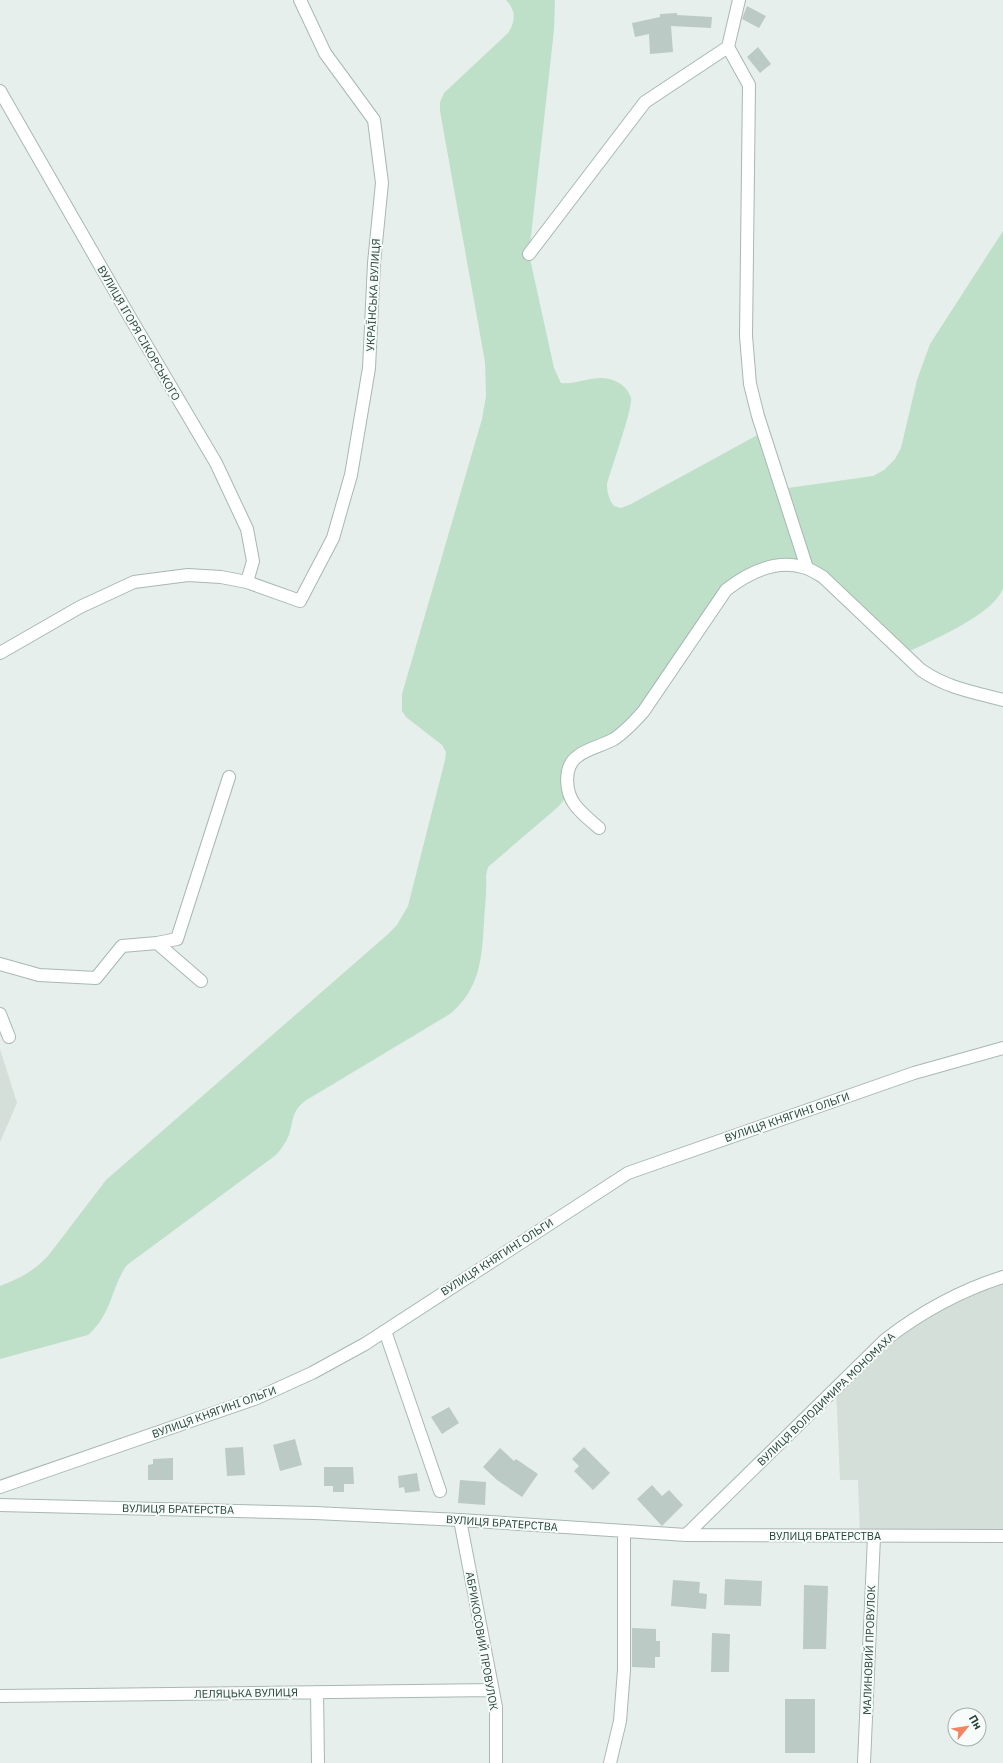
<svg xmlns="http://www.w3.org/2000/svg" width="1003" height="1763" font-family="'IBM Plex Sans',sans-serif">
<rect width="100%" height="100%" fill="#e6efeb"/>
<!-- built -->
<path fill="#d4dfda" d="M0,1049L17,1103L0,1142Z
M1003,1277V1536L860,1537L858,1480H840L836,1387L885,1340Z"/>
<!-- green -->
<path fill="#bfe0c8" d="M506,0H555L554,30L529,254L554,368L561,383C577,385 593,375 609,379C619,381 628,388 631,398C633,408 611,469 607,484C607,493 609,499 614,506L621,508L631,504L763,432L781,489L873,476L884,470L895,459L901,448L917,380L930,344L1003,231V588C994,615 930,641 904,654L836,588L794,566L739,580L633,723L576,756L569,794L558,807L488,867L486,875C487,891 485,906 484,922C482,958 480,989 450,1014L305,1101C291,1112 294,1120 289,1135C286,1143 281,1149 276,1155L127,1265C110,1289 113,1313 88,1335L0,1359V1286C19,1279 34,1271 48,1256L106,1180L387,935L397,925L408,906L445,760L446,752L442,745L406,717L402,711V694L482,419L486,396L485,362L440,111V102L444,93L508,33C516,21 516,11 506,0Z"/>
<!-- building -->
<path fill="#bbcac4" d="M747,6L766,16L759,28L742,19Z
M677,13V15L712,17L711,28L671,26L673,52L650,54L649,34L635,37L632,23L660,17V14Z
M758,47L771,64L760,73L747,57Z
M449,1407L459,1423L442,1434L431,1417Z
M295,1439L302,1465L280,1471L273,1445Z
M243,1447L245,1475L227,1476L225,1448Z
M584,1447L610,1473L593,1490L574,1471L579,1466L572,1459Z
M500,1448L514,1461L516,1459L538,1474L522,1497L497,1480L483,1467Z
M173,1458V1480H148V1465L153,1464V1459Z
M324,1467H353L354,1484H344V1492H333V1486H324Z
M417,1473L420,1491L405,1493L404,1487L399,1488L398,1476Z
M460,1480L486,1482L485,1505L458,1503Z
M652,1485L662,1496L669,1490L683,1505L662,1526L637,1499Z
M725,1579L762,1581L761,1606L724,1605Z
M673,1580L700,1582L699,1593L707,1594L706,1609L671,1606Z
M804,1585L828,1586L826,1649H803Z
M632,1628L656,1629V1641H660V1657H655V1668L632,1667Z
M712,1633L730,1634L729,1672H711Z
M785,1699H815V1753H785Z"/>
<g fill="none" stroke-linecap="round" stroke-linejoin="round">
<!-- minor casing -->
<g stroke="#a8b8b2" stroke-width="14">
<path id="minor" d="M728,47L749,85L746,336L750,384L758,416L807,568
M0,91L128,314L216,463L247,529L253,561L247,582
M529,254L645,102L728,47L739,0
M0,653L80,607L134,582L188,575L221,577L247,582L300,601L333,538L351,475L369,368L374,263L382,183L374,120L325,53L300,0
M599,828C591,821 582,814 575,805C565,792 563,766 578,756C588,748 602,746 614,739C625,732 634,722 643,712L726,590C748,573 777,558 806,568C812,570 818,574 823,577L921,670C947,688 973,692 1003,700
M157,943L201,981
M0,964L39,975L96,978L122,946L157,943L177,939L229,777
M0,1014L9,1037
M385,1331L440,1491
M0,1505L315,1513L460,1520L686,1535L1003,1536
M460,1520L496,1707V1763
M686,1535L885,1340C921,1312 959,1291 1003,1277
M317,1692L318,1763
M0,1696L492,1690
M610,1763L620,1721L624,1670V1531
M864,1763L874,1537"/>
</g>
<!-- tertiary casing -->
<g stroke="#a8b8b2" stroke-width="14">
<path id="tertiary" d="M0,1487L257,1398L312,1373L365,1344L628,1173L914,1073L1003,1048"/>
</g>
<!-- minor -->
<use href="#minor" stroke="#fff" stroke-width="12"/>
<!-- tertiary -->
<use href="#tertiary" stroke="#fff" stroke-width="12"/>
</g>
<g text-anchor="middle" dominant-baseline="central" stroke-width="4" stroke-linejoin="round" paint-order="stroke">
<!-- street labels -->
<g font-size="11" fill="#24423a" stroke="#f7fbf9">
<text transform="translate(373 295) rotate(-87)">УКРАЇНСЬКА ВУЛИЦЯ</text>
<text transform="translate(139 333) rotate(60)">ВУЛИЦЯ ІГОРЯ СІКОРСЬКОГО</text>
<text transform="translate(787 1117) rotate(-19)">ВУЛИЦЯ КНЯГИНІ ОЛЬГИ</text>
<text transform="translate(497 1257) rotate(-33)">ВУЛИЦЯ КНЯГИНІ ОЛЬГИ</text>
<text transform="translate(826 1399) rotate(-44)">ВУЛИЦЯ ВОЛОДИМИРА МОНОМАХА</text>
<text transform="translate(214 1412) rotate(-20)">ВУЛИЦЯ КНЯГИНІ ОЛЬГИ</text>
<text transform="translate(178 1509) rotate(1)">ВУЛИЦЯ БРАТЕРСТВА</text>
<text transform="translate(502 1523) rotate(4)">ВУЛИЦЯ БРАТЕРСТВА</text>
<text x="825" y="1536">ВУЛИЦЯ БРАТЕРСТВА</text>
<text transform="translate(482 1641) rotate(80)">АБРИКОСОВИЙ ПРОВУЛОК</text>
<text transform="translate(869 1650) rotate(-88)">МАЛИНОВИЙ ПРОВУЛОК</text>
<text transform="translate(246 1693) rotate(-1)">ЛЕЛЯЦЬКА ВУЛИЦЯ</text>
</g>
</g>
<!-- north arrow -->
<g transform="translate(967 1727) rotate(60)"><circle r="19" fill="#f7fbf9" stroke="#a3b1ad"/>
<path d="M0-3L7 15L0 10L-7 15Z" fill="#f4845f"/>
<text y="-6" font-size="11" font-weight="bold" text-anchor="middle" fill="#24423a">Пн</text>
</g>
</svg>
